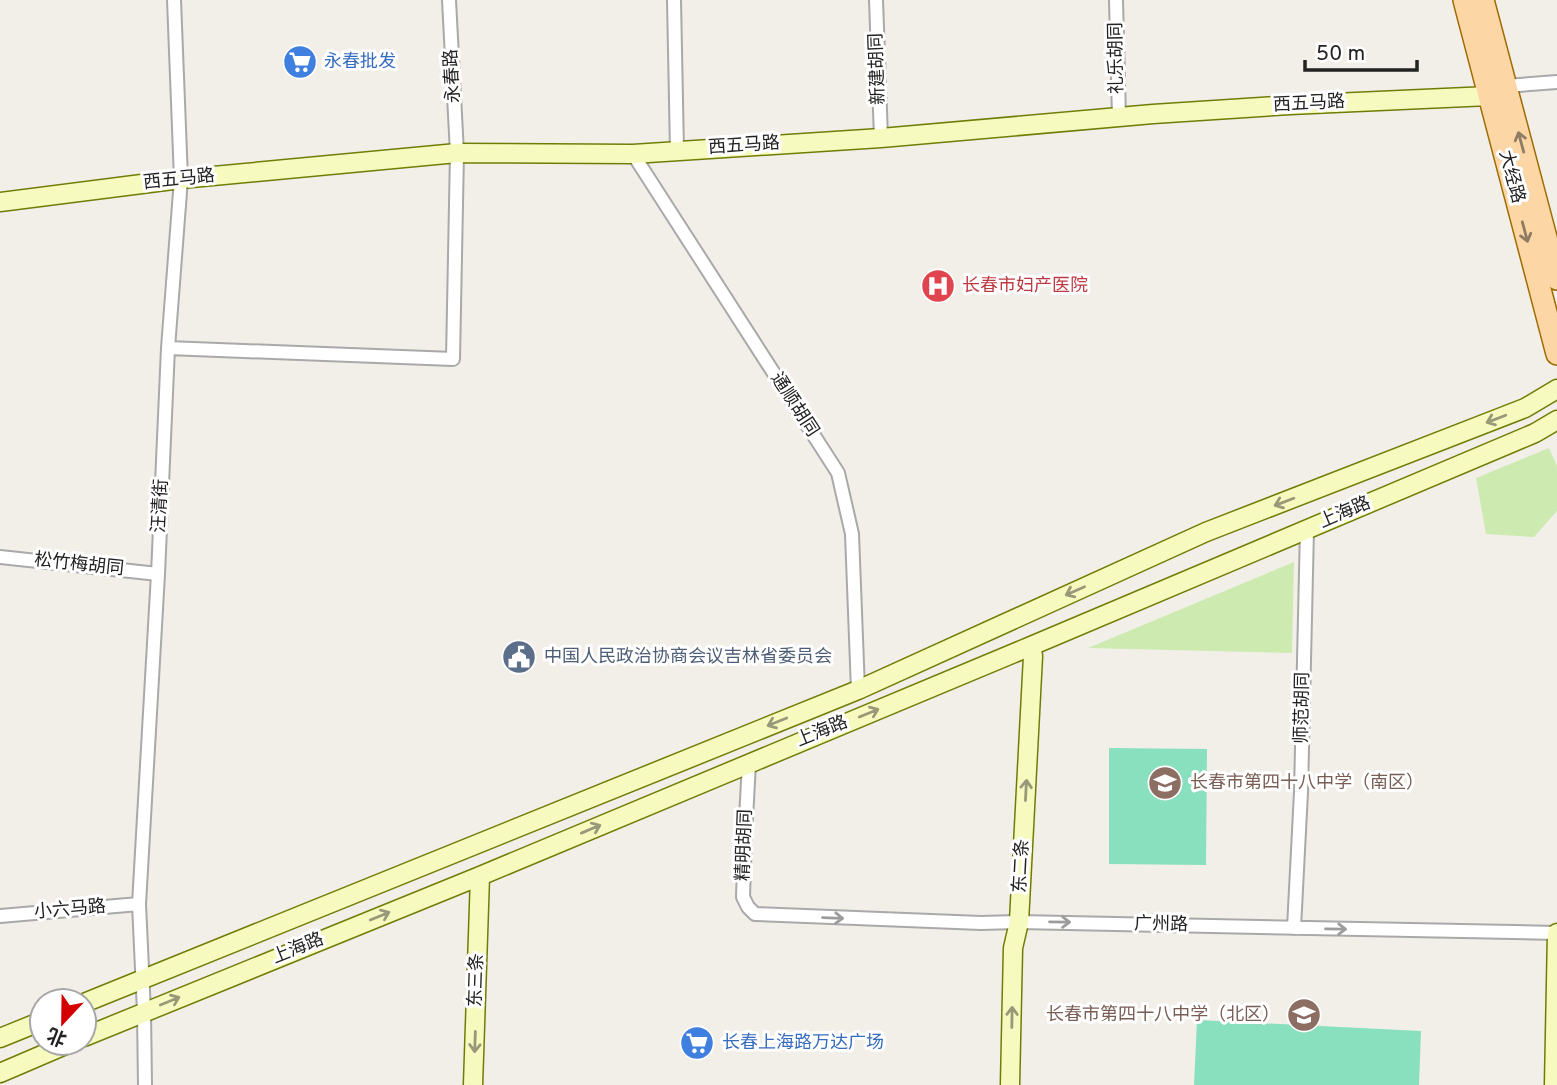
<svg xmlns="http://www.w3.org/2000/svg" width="1557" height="1085" font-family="Overpass,'Noto Sans SC',sans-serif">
<rect width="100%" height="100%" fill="#f2efe9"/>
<!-- grass -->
<path fill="#cdebb0" d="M1549,448L1557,466V511L1534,537L1486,534L1476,478Z
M1294,562L1292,653L1088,648Z"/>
<!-- pitch -->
<path fill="#88e0be" d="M1109,748L1207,749L1206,865L1109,864Z
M1197,1020L1421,1031L1419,1085H1194Z"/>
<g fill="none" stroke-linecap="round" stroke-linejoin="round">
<!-- street casing -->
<g stroke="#a9a9a9" stroke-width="16">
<path id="street" d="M674,0L677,151
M876,0L881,138
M1116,0L1119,117
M1506,86L1557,82
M633,154L838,473L852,534L858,690
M168,348L453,359L457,153L449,0
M0,557L158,574
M749,763L745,837L743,897L748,907L755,914L981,923L1019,922L1557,933
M0,916L139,904
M1294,928L1301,792L1307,529
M145,1085L144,1012L139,904L158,574L168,348L181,179L174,0"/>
</g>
<!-- secondary casing -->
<g stroke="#707d05" stroke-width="21">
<path id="secondary" d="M0,202L181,179L457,153L633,154L881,138L1153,114L1290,105L1489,96
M84,1003L858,690L1206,532L1525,408L1557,389
M84,1037L480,876L1031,646L1535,433L1557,420
M0,1038L42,1021
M0,1073L70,1043
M473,1085L480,876
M1010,1085L1013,948L1019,922L1033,656L1031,646
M1554,1085L1557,933"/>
</g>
<!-- primary casing -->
<g stroke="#a06b00" stroke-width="24">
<path id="primary" d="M1464,0L1557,354
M1483,0L1557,279"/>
</g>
<!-- street -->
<use href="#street" stroke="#fff" stroke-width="12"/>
<!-- secondary -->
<use href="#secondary" stroke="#f7fabf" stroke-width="18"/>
<!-- primary -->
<use href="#primary" stroke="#fcd6a4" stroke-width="21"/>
</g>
<!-- one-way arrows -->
<defs><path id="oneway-shaft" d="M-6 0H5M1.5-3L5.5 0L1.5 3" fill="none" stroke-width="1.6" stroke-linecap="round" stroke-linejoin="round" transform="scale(1.75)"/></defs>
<g stroke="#8f7c63">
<use href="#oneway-shaft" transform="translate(1521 142) rotate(-105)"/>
<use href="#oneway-shaft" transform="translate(1525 232) rotate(75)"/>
</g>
<g stroke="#979978">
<use href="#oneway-shaft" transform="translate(1496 419) rotate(159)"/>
<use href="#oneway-shaft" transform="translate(1284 502) rotate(159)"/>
<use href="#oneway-shaft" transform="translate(1075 591) rotate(156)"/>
<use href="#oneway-shaft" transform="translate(869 713) rotate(-22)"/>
<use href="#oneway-shaft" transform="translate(777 722) rotate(158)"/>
<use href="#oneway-shaft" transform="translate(1026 790) rotate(-87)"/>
<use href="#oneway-shaft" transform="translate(591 829) rotate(-23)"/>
<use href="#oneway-shaft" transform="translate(380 916) rotate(-22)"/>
<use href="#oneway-shaft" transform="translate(170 1001) rotate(-22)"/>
<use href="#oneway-shaft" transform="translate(1012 1017) rotate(-89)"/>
<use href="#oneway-shaft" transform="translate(475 1042) rotate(92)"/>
</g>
<g stroke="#9c9c9c">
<use href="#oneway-shaft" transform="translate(833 918) rotate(2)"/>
<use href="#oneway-shaft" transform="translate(1060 922) rotate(1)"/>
<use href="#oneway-shaft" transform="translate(1336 929) rotate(1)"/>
</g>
<!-- icons -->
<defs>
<g id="supermarket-disc" transform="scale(1.75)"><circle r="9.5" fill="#3f7fe0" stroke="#fff"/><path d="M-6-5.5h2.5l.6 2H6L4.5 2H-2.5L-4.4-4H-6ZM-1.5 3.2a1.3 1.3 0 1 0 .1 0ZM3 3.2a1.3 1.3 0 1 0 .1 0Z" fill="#fff"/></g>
<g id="hospital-disc" transform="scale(1.75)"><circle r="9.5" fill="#e0444e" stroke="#fff"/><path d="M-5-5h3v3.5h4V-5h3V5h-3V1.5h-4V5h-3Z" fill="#fff"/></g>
<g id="civic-disc" transform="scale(1.75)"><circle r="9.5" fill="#5c6f8a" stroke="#fff"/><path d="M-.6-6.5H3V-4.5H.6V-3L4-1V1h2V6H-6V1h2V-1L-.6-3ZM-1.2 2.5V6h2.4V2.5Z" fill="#fff"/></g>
<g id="school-disc" transform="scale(1.75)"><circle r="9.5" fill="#8d6e63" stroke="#fff"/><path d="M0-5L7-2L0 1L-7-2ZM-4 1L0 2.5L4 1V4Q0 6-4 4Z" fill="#fff"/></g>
</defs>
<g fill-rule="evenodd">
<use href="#supermarket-disc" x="300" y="62"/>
<use href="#hospital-disc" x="938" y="286"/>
<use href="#civic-disc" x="519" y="657"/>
<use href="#school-disc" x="1165" y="783"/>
<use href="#school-disc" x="1304" y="1015"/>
<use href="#supermarket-disc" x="697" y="1043"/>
</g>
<g text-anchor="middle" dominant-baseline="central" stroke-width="6" stroke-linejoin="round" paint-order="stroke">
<!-- street labels -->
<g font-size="18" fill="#222" stroke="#fff">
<text transform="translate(1117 58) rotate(-91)">礼乐胡同</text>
<text transform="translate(878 69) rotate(-92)">新建胡同</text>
<text transform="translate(453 76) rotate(-93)">永春路</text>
<text transform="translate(1309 104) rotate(-3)">西五马路</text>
<text transform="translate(744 146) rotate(-4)">西五马路</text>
<text transform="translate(1511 177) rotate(75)">大经路</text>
<text transform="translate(179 180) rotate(-6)">西五马路</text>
<text transform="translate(794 405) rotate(57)">通顺胡同</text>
<text transform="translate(161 506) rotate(-87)">汪清街</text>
<text transform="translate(1345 513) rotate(-23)">上海路</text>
<text transform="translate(79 565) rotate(6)">松竹梅胡同</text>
<text transform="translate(1303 708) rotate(-89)">师范胡同</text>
<text transform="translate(822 732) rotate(-22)">上海路</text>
<text transform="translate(745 845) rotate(-88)">精明胡同</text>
<text transform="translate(1022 866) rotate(-87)">东二条</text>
<text transform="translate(70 910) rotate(-5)">小六马路</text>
<text transform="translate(1161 925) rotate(1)">广州路</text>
<text transform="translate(298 949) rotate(-22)">上海路</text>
<text transform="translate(477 980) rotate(-88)">东三条</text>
</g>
<!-- shop labels -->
<g font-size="18" fill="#366cbe" stroke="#fff" text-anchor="start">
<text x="324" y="62">永春批发</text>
<text x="722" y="1043">长春上海路万达广场</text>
</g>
<!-- health labels -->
<g font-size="18" fill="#be3a42" stroke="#fff" text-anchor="start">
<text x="962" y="286">长春市妇产医院</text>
</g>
<!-- service labels -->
<g font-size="18" fill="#4e5e75" stroke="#fff" text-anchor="start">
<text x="544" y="657">中国人民政治协商会议吉林省委员会</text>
</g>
<!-- education labels -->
<g font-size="18" fill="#785e54" stroke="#fff" text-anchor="start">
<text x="1190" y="783">长春市第四十八中学（南区）</text>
<text x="1280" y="1015" text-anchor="end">长春市第四十八中学（北区）</text>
</g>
</g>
<!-- north arrow -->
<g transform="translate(63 1022) rotate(202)"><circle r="33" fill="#ffffff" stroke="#a7a7a7" stroke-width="2"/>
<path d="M0-5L12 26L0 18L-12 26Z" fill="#d40000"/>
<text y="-10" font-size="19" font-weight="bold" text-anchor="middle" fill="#222222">北</text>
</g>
<!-- scale -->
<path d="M1305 60v10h112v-10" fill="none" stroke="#222222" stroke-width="3.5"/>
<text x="1316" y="60" font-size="21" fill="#222222" stroke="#ffffff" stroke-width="5" paint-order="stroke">50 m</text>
</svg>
